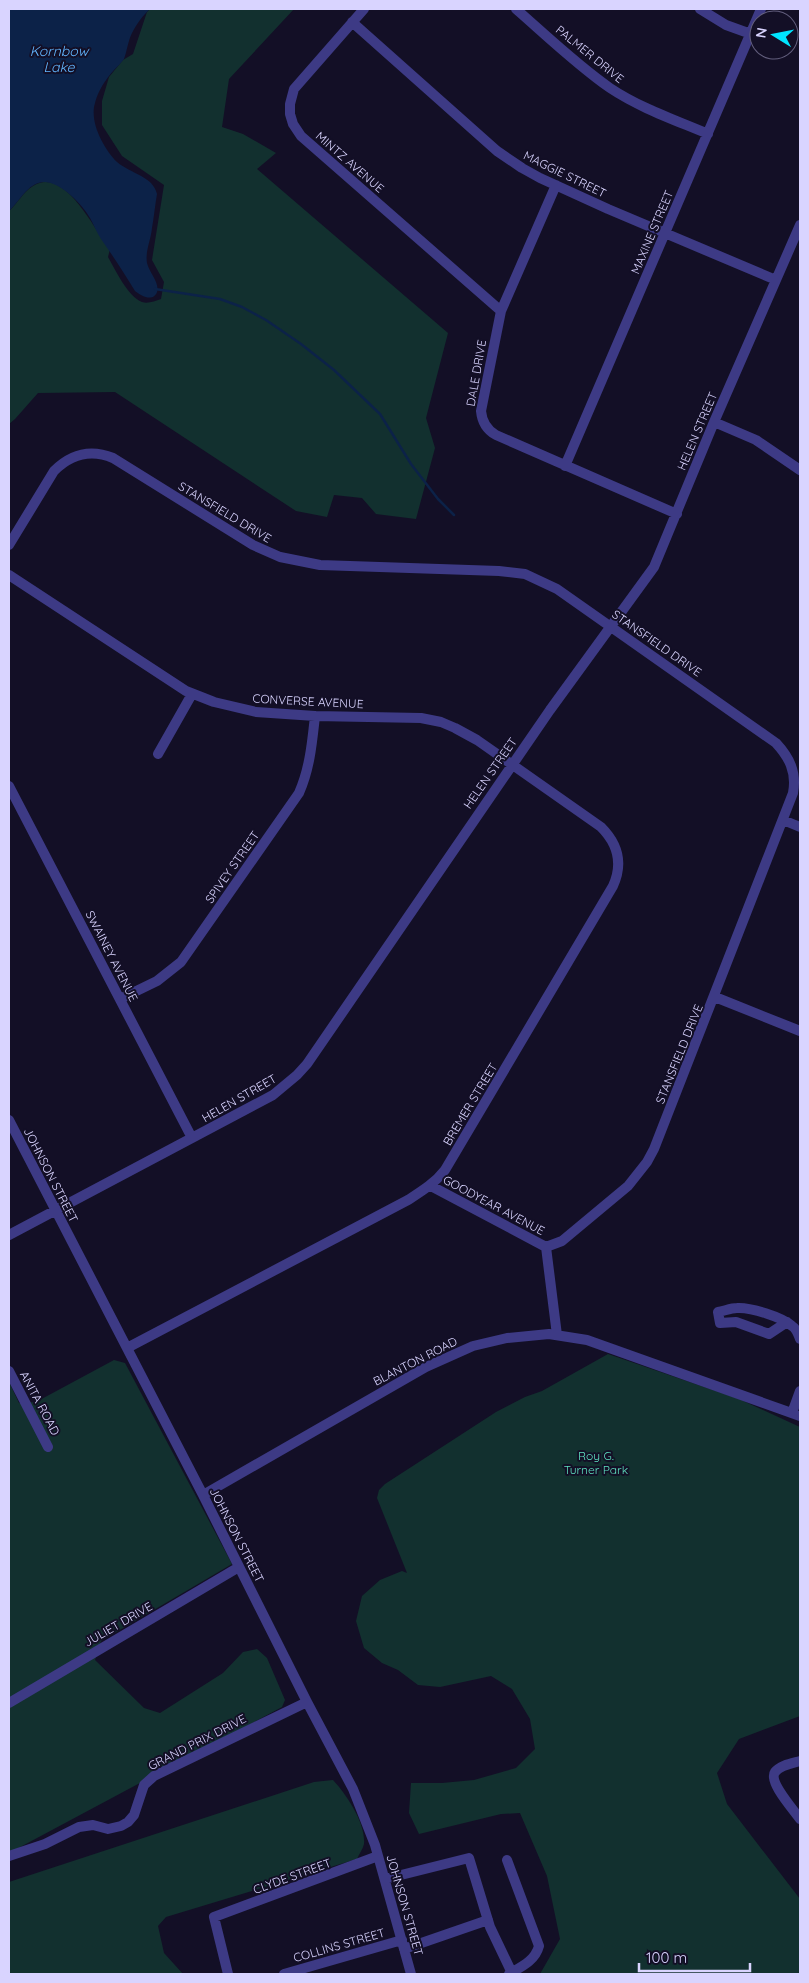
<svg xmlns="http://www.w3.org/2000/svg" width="809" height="1983" font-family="Quicksand,sans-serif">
<rect width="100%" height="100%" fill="#130f26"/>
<!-- green -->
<path fill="#12302f" d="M150,9H294L229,79L222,127L243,134L276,153L257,169L448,333L426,418L435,448L416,519L376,514L362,498L334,495L327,517L296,511L115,392L38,393L15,419L9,424V211C17,204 23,192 33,186C65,165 95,232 110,249L108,257C115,269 128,297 142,302C148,304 155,301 161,299L164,282L152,260L164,185L122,156L102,125V101L109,77L123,60L133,54L147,12Z
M608,1354L739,1399L800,1427V1716L739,1739L717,1773L727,1804L800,1899V1974H540L560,1939L547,1876L520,1813L501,1814L419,1834L409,1813L411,1783H442L474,1780L516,1768L535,1749L530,1719L512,1689L491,1676L440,1687L418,1685L398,1670L382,1663L364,1648L356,1621L362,1596L380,1580L402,1571L407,1573L377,1498L379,1490L385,1484L496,1412L525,1397L542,1391Z
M114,1360L125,1363L232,1564L101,1641L95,1660L144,1708L160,1713L223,1673L243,1652L257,1649L267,1658L285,1700L282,1707L9,1853V1382L19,1403L36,1402Z
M333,1780C346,1794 366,1823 364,1844C363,1849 359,1854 357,1859L166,1917L158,1926L164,1953L183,1974H9V1882L314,1782Z"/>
<!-- water -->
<path fill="#0c2248" d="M9,9H150C143,15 136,25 132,33C128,41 127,51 124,59C121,63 117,67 114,70C105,80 98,91 95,103C89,122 104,149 117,162C131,174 153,176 157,194C155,205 154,217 152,228C151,240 145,251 147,263C149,272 160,283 157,292C153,303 140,295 135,291C124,273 113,256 101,239C97,233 94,225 90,218C83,205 60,181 43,182C28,183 19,202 9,211Z"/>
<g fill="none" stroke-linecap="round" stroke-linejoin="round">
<!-- stream -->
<path stroke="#0c2248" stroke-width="2.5" d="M155,289L220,299L242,307L266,320L301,344L334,370L380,414L411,464L438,499L454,515"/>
<!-- minor -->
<path stroke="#3d3a85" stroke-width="10" d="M364,9L294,89L290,104V114L293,124L301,136L501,311
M516,9C547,36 577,65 610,88C640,108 675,120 708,134
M700,9L726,25L751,34
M352,22L497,151L522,168L540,178L608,209L776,280
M556,185L501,311L481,411C482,422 487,430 496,435L677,514
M714,422L756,440L800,470
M565,466L761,9
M9,545L54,471C71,454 91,449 113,458L253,545L280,557L320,565L499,571L525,574L557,589L776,743C789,757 797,772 793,793L654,1149L647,1162L628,1186L562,1241L546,1247
M9,575L186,691L214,702L256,712L315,716L421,718L441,722L455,728L477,740L601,827C618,844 623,864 613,886L445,1170C435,1183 422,1191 408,1200L127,1348
M158,754L192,694
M9,786L192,1138
M783,820L800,827
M715,997L800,1031
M120,999L157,981L181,962L299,793C310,768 312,743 315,716
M9,1120L203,1495L307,1702L353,1789L375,1845L411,1974
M431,1186L546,1247L557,1335
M9,1235L273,1095L297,1075L307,1064L550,710L654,567L714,422L800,225
M787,1322L769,1334L736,1322L720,1323L718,1312C724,1311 731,1308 737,1308C750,1307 782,1317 792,1326C797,1329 798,1334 800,1339
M9,1371L48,1447
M792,1413L800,1391
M203,1495L426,1367L473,1346L507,1338L549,1334L587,1340L800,1416
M9,1703L239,1567
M800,1761C793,1763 780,1765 775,1772C768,1782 794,1810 800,1819
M9,1856L45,1844L79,1827L93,1825L108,1829L121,1826L128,1822L134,1815L144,1785L154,1776L307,1702
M507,1860L539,1946C535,1961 521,1967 509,1974
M385,1879L469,1858L490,1927L512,1973
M404,1949L488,1920
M228,1974L214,1917L378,1856
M284,1974L402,1940"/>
</g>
<g text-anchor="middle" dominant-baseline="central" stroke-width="4" stroke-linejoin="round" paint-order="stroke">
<!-- street labels -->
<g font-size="12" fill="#d9d4ff" stroke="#130f26">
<text transform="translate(590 54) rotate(39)">PALMER DRIVE</text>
<text transform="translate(350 162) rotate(41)">MINTZ AVENUE</text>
<text transform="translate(565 174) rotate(26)">MAGGIE STREET</text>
<text transform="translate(652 232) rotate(-67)">MAXINE STREET</text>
<text transform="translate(476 373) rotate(-80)">DALE DRIVE</text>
<text transform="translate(697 431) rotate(-67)">HELEN STREET</text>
<text transform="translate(225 512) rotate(31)">STANSFIELD DRIVE</text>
<text transform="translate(657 643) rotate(35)">STANSFIELD DRIVE</text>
<text transform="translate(308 701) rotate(3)">CONVERSE AVENUE</text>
<text transform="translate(490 773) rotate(-55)">HELEN STREET</text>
<text transform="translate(232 867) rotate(-55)">SPIVEY STREET</text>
<text transform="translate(112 956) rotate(63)">SWAINEY AVENUE</text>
<text transform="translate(679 1054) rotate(-68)">STANSFIELD DRIVE</text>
<text transform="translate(239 1098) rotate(-30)">HELEN STREET</text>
<text transform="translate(470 1104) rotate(-59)">BREMER STREET</text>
<text transform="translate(51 1175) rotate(63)">JOHNSON STREET</text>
<text transform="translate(494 1205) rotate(28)">GOODYEAR AVENUE</text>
<text transform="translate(415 1361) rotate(-27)">BLANTON ROAD</text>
<text transform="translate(40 1403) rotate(62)">ANITA ROAD</text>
<text transform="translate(237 1535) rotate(63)">JOHNSON STREET</text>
<text transform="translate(118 1624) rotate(-30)">JULIET DRIVE</text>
<text transform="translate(197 1742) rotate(-27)">GRAND PRIX DRIVE</text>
<text transform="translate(292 1876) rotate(-20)">CLYDE STREET</text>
<text transform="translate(405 1905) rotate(74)">JOHNSON STREET</text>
<text transform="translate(339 1945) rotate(-16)">COLLINS STREET</text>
</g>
<!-- park labels -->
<g font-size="12" fill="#5fe0c0" stroke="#130f26">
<text x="596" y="1455">Roy G.<tspan x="596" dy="14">Turner Park</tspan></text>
</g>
<!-- water labels -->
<g font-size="14" font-style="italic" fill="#62b6ff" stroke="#130f26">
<text x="59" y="51">Kornbow<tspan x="59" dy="16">Lake</tspan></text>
</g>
</g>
<!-- border -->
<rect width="809" height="1983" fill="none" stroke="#d9d4ff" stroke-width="20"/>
<!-- north arrow -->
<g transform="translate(774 35) rotate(280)"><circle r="24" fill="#130f26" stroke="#625e7d"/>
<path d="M0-4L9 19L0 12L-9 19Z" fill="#00e5ff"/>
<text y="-8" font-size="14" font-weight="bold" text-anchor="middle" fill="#d9d4ff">N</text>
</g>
<!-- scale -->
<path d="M639 1963v8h111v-8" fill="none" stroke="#d9d4ff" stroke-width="2.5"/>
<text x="646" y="1963" font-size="15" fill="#d9d4ff" stroke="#130f26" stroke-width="4" paint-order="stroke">100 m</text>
</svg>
